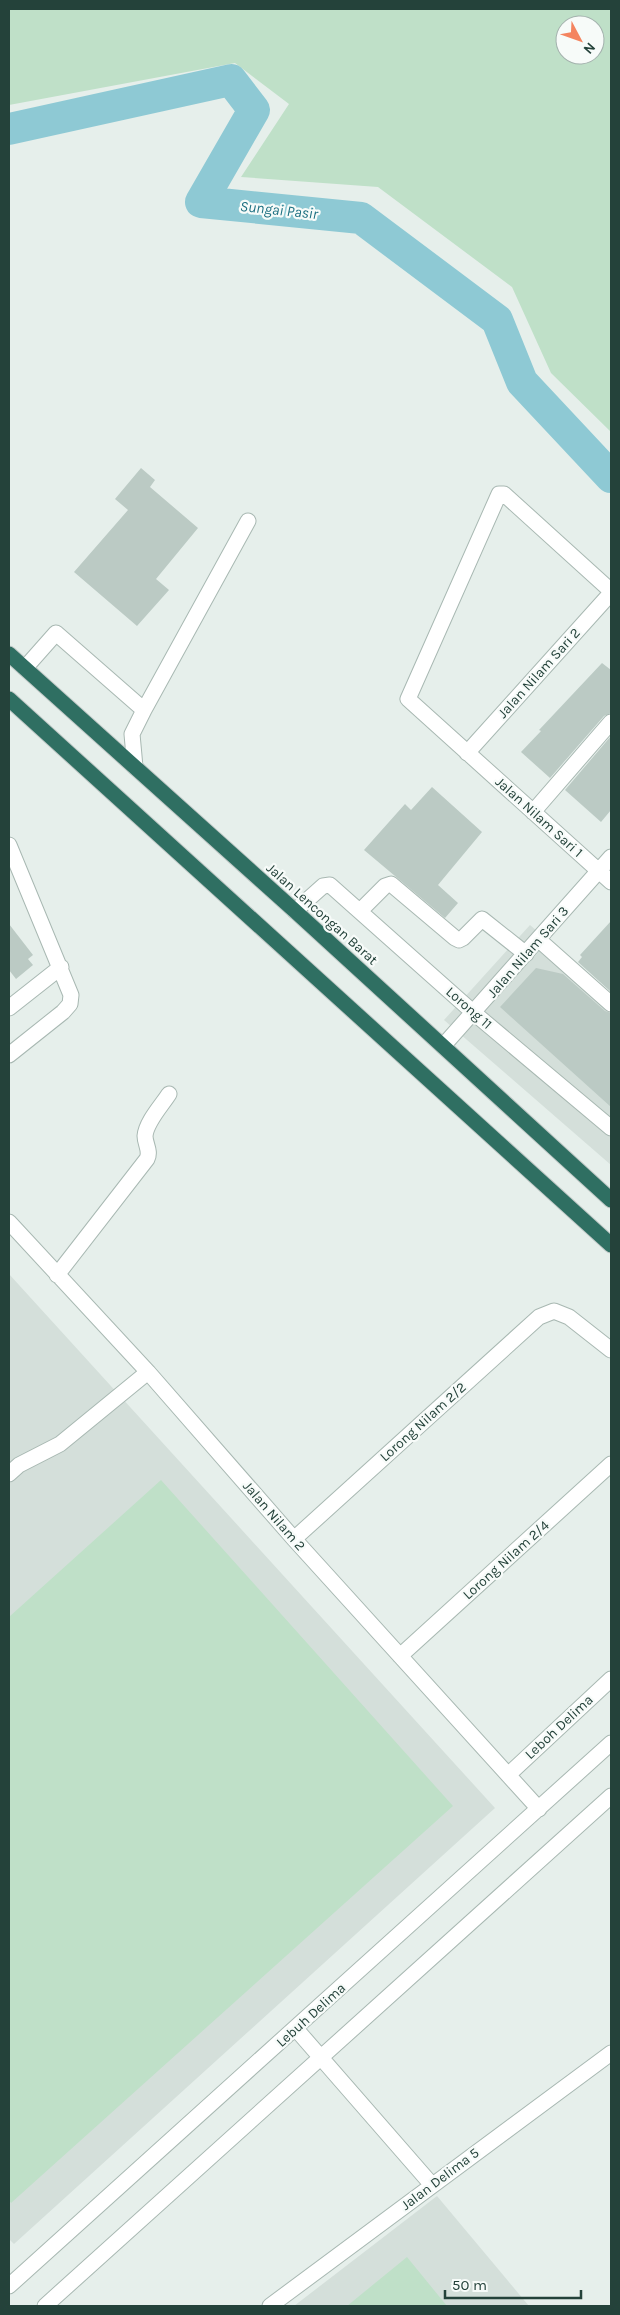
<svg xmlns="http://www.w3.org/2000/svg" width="620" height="2315" font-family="Karla,sans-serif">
<rect width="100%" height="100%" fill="#e6efeb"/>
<!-- built -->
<path fill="#d4dfda" d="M530,925L611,996V1165L444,1020Z
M9,1274L495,1808L14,2244L9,2239Z
M437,2196L529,2306H294Z"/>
<!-- green -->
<path fill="#bfe0c8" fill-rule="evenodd" d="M9,9H611V432L551,373L512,287L378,187L241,177L289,104L235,63L9,105ZM565,25H595V55H565Z
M161,1480L453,1806L11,2203L9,2200V1617Z
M407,2257L447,2306H347Z"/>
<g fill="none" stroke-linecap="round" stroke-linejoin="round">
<!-- river -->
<path stroke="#8ec9d4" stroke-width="32" d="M9,129L231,80L254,110L201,202L361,218L497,320L522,382L611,477"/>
</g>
<!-- building -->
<path fill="#bbcac4" d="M141,468L155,480L150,487L198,528L156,579L169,590L137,626L74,572L128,510L115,499Z
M602,663L611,670V713L604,716L550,778L521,752L541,731L539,730Z
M611,736V810L601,822L565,790Z
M432,787L482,832L438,885L458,903L445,918L364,850L405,804L411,810Z
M611,921V992L578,962L582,957L580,955Z
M9,924L33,955L28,959L33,965L16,979L9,970Z
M536,968L563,974L605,1011L611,1013V1107L500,1007Z"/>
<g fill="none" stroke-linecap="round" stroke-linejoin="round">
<!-- minor casing -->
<g stroke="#a8b8b2" stroke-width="17">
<path id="minor" d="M611,591L504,494H499L408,699L611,882
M25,668L56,633L144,710L132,734L135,767
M144,710L248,521
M467,753L611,593
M533,812L611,722
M9,845L71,995L70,1004L63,1012L9,1055
M295,911L323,886L330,885L474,1013L611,1128
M360,911L385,886L391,884L455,938L459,940L463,938L482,919L526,954
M539,940L611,1004
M9,1008L61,967
M443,1046L611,857
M9,1222L148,1372L294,1539L539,1809
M57,1275L147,1159C151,1151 145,1144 145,1136C146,1122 162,1105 169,1094
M9,1474L19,1465L60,1444L148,1372
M294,1539L539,1317L554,1311L569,1317L611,1350
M400,1656L611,1464
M508,1775L611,1679
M296,2029L432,2185
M9,2286L611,1743
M45,2306L611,1796
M270,2306L611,2053"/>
</g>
<!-- highway casing -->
<g stroke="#c2cac8" stroke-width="17">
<path id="highway" d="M9,654L295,911L611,1200
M9,699L611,1245"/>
</g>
<!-- minor -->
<use href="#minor" stroke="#fff" stroke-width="15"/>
<!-- highway -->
<use href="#highway" stroke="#2f6f62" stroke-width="15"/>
</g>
<g text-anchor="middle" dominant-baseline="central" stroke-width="4.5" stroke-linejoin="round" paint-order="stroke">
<!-- street labels -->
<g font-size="14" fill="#24423a" stroke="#f7fbf9">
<text transform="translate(539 673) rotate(-48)">Jalan Nilam Sari 2</text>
<text transform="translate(539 817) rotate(42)">Jalan Nilam Sari 1</text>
<text transform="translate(322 914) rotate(42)">Jalan Lencongan Barat</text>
<text transform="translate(528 952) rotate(-49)">Jalan Nilam Sari 3</text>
<text transform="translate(469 1008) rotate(41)">Lorong 11</text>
<text transform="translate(423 1422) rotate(-42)">Lorong Nilam 2/2</text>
<text transform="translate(274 1516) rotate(49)">Jalan Nilam 2</text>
<text transform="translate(506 1560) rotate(-42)">Lorong Nilam 2/4</text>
<text transform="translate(559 1727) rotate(-43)">Leboh Delima</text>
<text transform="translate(311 2015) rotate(-42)">Lebuh Delima</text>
<text transform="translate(440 2179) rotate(-37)">Jalan Delima 5</text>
</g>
<!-- water labels -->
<g font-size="15" font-style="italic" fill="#1c6f80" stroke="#f7fbf9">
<text transform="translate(279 210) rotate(6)">Sungai Pasir</text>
</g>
</g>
<!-- border -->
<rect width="620" height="2315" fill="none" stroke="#24423a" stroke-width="20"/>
<!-- north arrow -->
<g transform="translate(580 40) rotate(131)"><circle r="24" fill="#f7fbf9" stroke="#a3b1ad"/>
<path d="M0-4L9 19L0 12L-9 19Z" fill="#f4845f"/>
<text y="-8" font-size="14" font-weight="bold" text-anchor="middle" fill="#24423a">N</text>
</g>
<!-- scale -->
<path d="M445 2290v8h136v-8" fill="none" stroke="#24423a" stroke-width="2.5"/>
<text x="452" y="2290" font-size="15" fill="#24423a" stroke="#f7fbf9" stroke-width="4" paint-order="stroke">50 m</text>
</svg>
